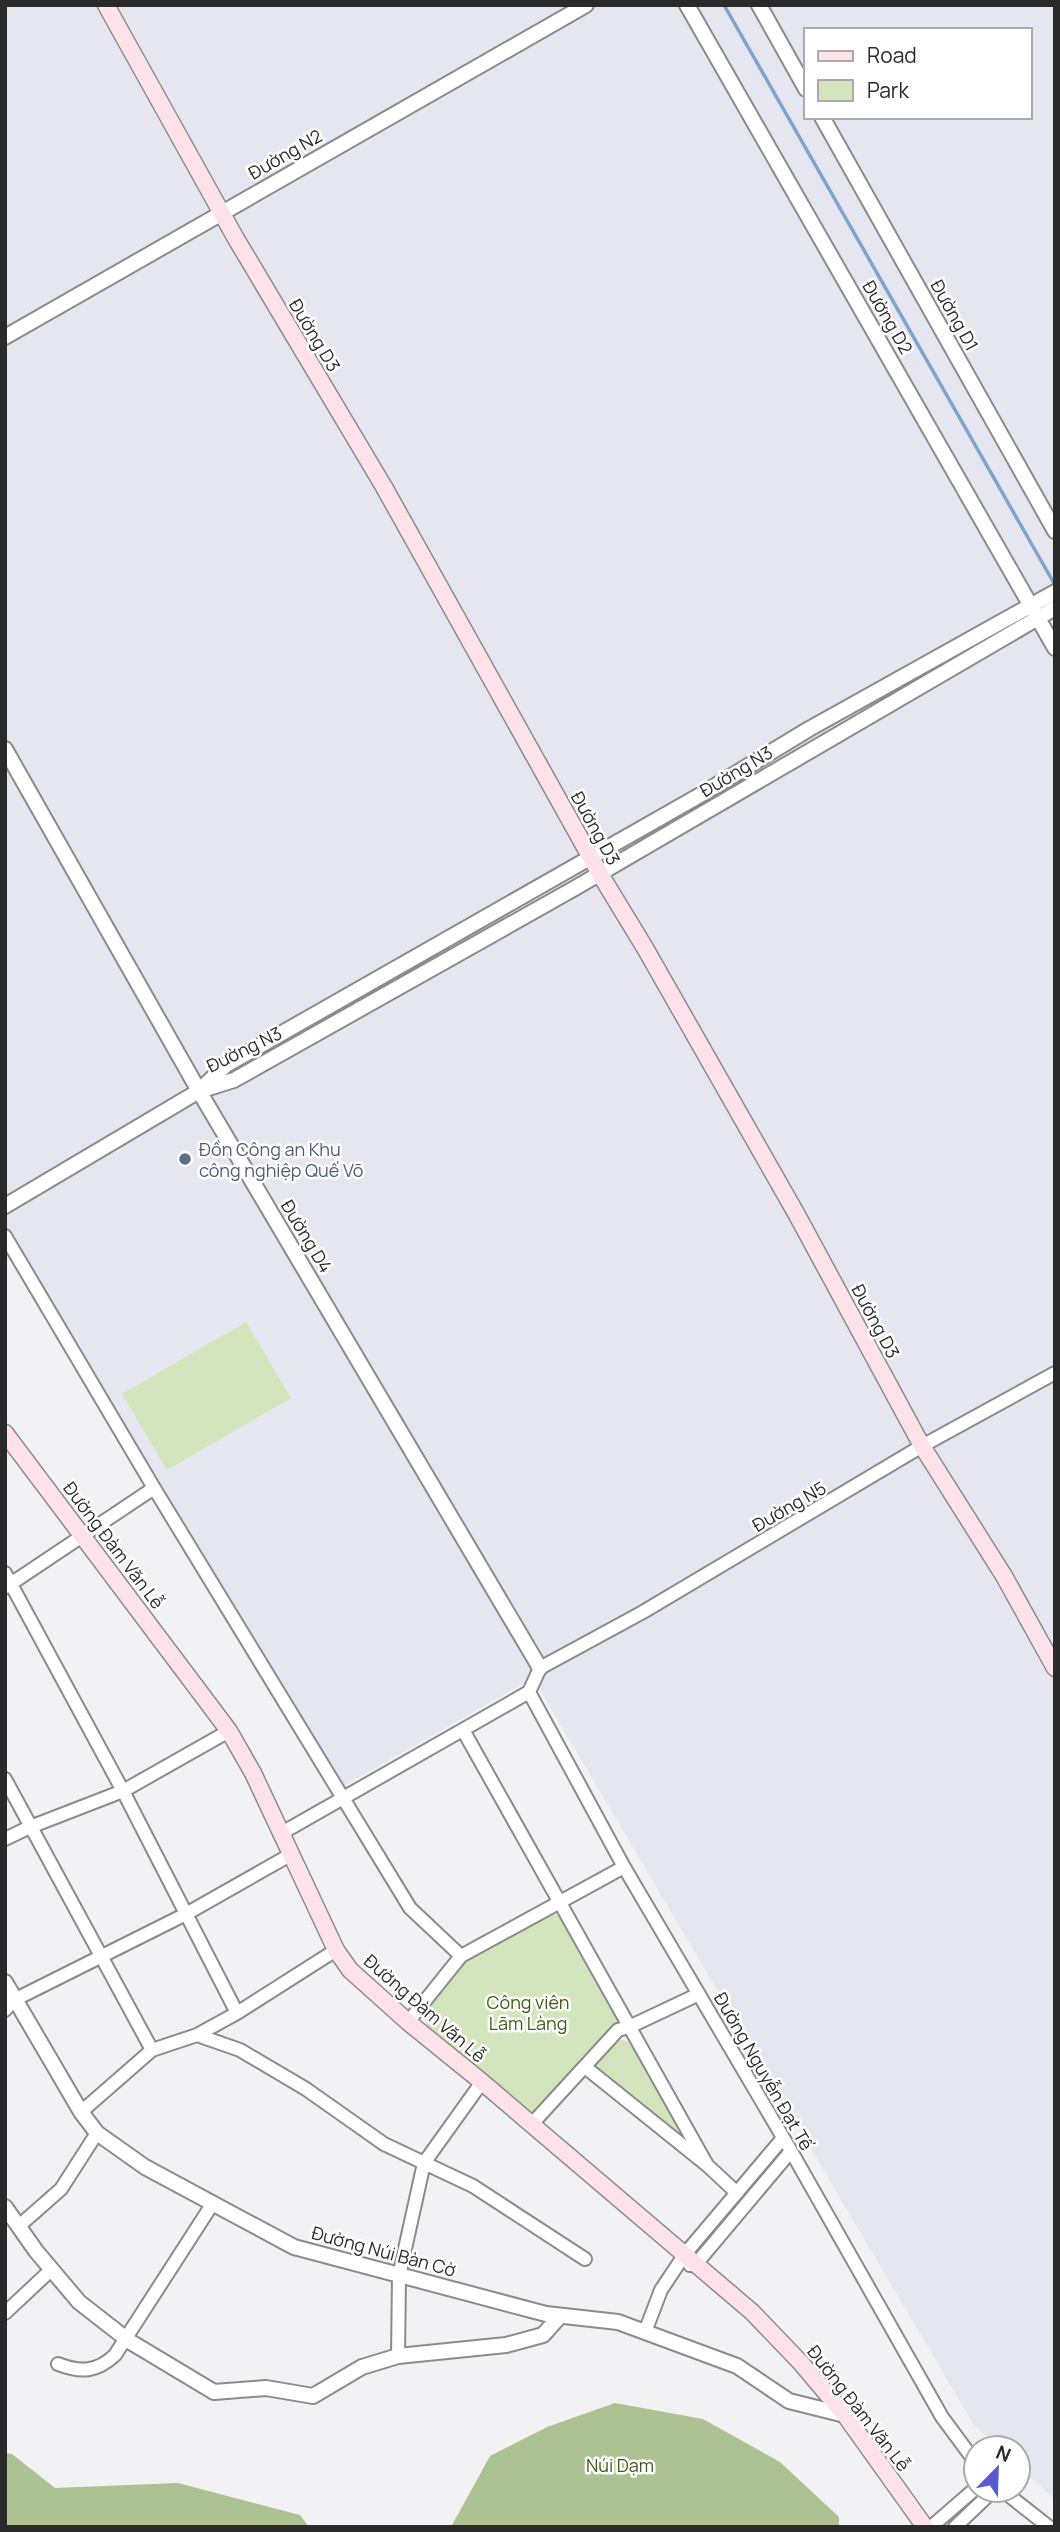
<svg xmlns="http://www.w3.org/2000/svg" width="1060" height="2532" font-family="Manrope,sans-serif">
<rect width="100%" height="100%" fill="#f2f2f5"/>
<!-- built -->
<path fill="#e5e6f0" fill-rule="evenodd" d="M5,5H1055V2500L1018,2466V2448H999L974,2425L533,1678L335,1791L5,1225ZM806,30H1030V117H806Z"/>
<!-- green -->
<path fill="#d3e5bc" d="M246,1322L291,1398L167,1470L122,1394Z
M550,1913L561,1916L619,2019L543,2108L531,2112L527,2111L427,2025L422,2013L460,1965Z
M622,2040L630,2042L636,2049L680,2126L674,2133L597,2068L596,2061L614,2042Z"/>
<!-- forest -->
<path fill="#adc292" d="M615,2403L703,2419L780,2462L839,2517V2527H451L490,2456L547,2427Z
M5,2453L12,2454L55,2488L178,2483L300,2515L309,2527H5Z"/>
<g fill="none" stroke-linecap="round" stroke-linejoin="round">
<!-- stream -->
<path stroke="#80a3cb" stroke-width="3.5" d="M724,5L1055,585"/>
<!-- minor casing -->
<g stroke="#8b8b8d" stroke-width="16">
<path id="minor" d="M5,1236L154,1488L410,1908L461,1956
M5,1573L123,1791L237,2013
M6,1587L154,1488
M529,1692L624,1867L791,2151L942,2417L976,2463
M463,1730L707,2165
M5,1779L152,2050
M280,1834L529,1692L540,1668L643,1612L922,1446L1055,1373
M5,1839L30,1827L123,1791L229,1731
M5,2010L14,2000L186,1914L290,1855
M408,2022L461,1956L624,1867
M197,2035L240,2050L306,2089L384,2144L473,2186L585,2259
M585,2067L707,2165L737,2193
M81,2112L152,2050L197,2035L237,2013L336,1950
M531,2125L618,2030L629,2027L699,1994
M19,2226L61,2189L97,2133
M690,2265L696,2264L791,2151
M5,2313L52,2269
M645,2332L661,2290L685,2254L783,2138
M398,2356L399,2276L424,2163L482,2082
M58,2364C81,2373 97,2372 115,2355L213,2203
M1002,2490L1049,2527
M931,2527L976,2488
M955,2527L994,2490"/>
</g>
<!-- tertiary casing -->
<g stroke="#8b8b8d" stroke-width="18">
<path id="tertiary" d="M687,5L1055,648
M759,5L806,89
M822,117L1055,531
M5,337L586,5
M5,749L199,1091L540,1668
M202,1088L226,1065L702,794L809,729L1055,592
M5,1206L199,1091L234,1080L575,888L1055,608
M5,1982L81,2112L97,2133L145,2167L294,2247L546,2314L618,2322L737,2366L789,2401L845,2415
M5,2207L36,2251L79,2302L129,2341L214,2392L266,2388L313,2396L362,2367L398,2356L506,2345L543,2335L560,2316"/>
</g>
<!-- secondary casing -->
<g stroke="#8b8b8d" stroke-width="19">
<path id="secondary" d="M106,5L235,237L384,487L600,874L645,948L797,1215L922,1446L1004,1576L1055,1668
M5,1433L229,1731L253,1773L336,1950L350,1970L408,2022L482,2082L752,2312L801,2363L845,2415L925,2527"/>
</g>
<!-- minor -->
<use href="#minor" stroke="#fff" stroke-width="12"/>
<!-- tertiary -->
<use href="#tertiary" stroke="#fff" stroke-width="14"/>
<!-- secondary -->
<use href="#secondary" stroke="#fde3e9" stroke-width="16"/>
</g>
<!-- markers -->
<circle fill="#5c6f8a" stroke="#fff" stroke-width="2.5" cx="185" cy="1159" r="7"/>
<g text-anchor="middle" dominant-baseline="central" stroke-width="5" stroke-linejoin="round" paint-order="stroke">
<!-- street labels -->
<g font-size="18" fill="#2a2a2b" stroke="#fff">
<text transform="translate(285 154) rotate(-30)">Đường N2</text>
<text transform="translate(955 315) rotate(61)">Đường D1</text>
<text transform="translate(888 317) rotate(60)">Đường D2</text>
<text transform="translate(315 335) rotate(59)">Đường D3</text>
<text transform="translate(736 771) rotate(-31)">Đường N3</text>
<text transform="translate(596 828) rotate(61)">Đường D3</text>
<text transform="translate(244 1049) rotate(-26)">Đường N3</text>
<text transform="translate(307 1236) rotate(59)">Đường D4</text>
<text transform="translate(876 1321) rotate(62)">Đường D3</text>
<text transform="translate(789 1506) rotate(-30)">Đường N5</text>
<text transform="translate(114 1545) rotate(53)">Đường Đàm Văn Lễ</text>
<text transform="translate(425 2008) rotate(41)">Đường Đàm Văn Lễ</text>
<text transform="translate(764 2071) rotate(60)">Đường Nguyễn Đạt Tế</text>
<text transform="translate(384 2251) rotate(15)">Đường Núi Bàn Cờ</text>
<text transform="translate(859 2408) rotate(52)">Đường Đàm Văn Lễ</text>
</g>
<!-- service labels -->
<g font-size="18" fill="#4e5e75" stroke="#fff" text-anchor="start">
<text x="199" y="1149">Đồn Công an Khu<tspan x="199" dy="21">công nghiệp Quế Võ</tspan></text>
</g>
<!-- park labels -->
<g font-size="18" fill="#425b14" stroke="#fff">
<text x="528" y="2002">Công viên<tspan x="528" dy="21">Lãm Làng</tspan></text>
<text x="620" y="2465">Núi Dạm</text>
</g>
</g>
<!-- border -->
<rect width="1060" height="2532" fill="none" stroke="#2a2a2b" stroke-width="14"/>
<!-- legend -->
<rect x="804" y="28" width="228" height="91" fill="#ffffff" stroke="#aaaaaa" stroke-width="2"/>
<rect x="818" y="51" width="35" height="10" fill="#fde3e9" stroke="#aaaaaa" stroke-width="2"/>
<text x="867" y="63" font-size="21" fill="#2a2a2b">Road</text>
<rect x="818" y="80" width="35" height="21" fill="#d3e5bc" stroke="#aaaaaa" stroke-width="2"/>
<text x="867" y="98" font-size="21" fill="#2a2a2b">Park</text>
<!-- north arrow -->
<g transform="translate(997 2469) rotate(23)"><circle r="33" fill="#ffffff" stroke="#aaaaaa" stroke-width="2"/>
<path d="M0-5L12 26L0 18L-12 26Z" fill="#585ad2"/>
<text y="-10" font-size="19" font-weight="bold" text-anchor="middle" fill="#2a2a2b">N</text>
</g>
</svg>
